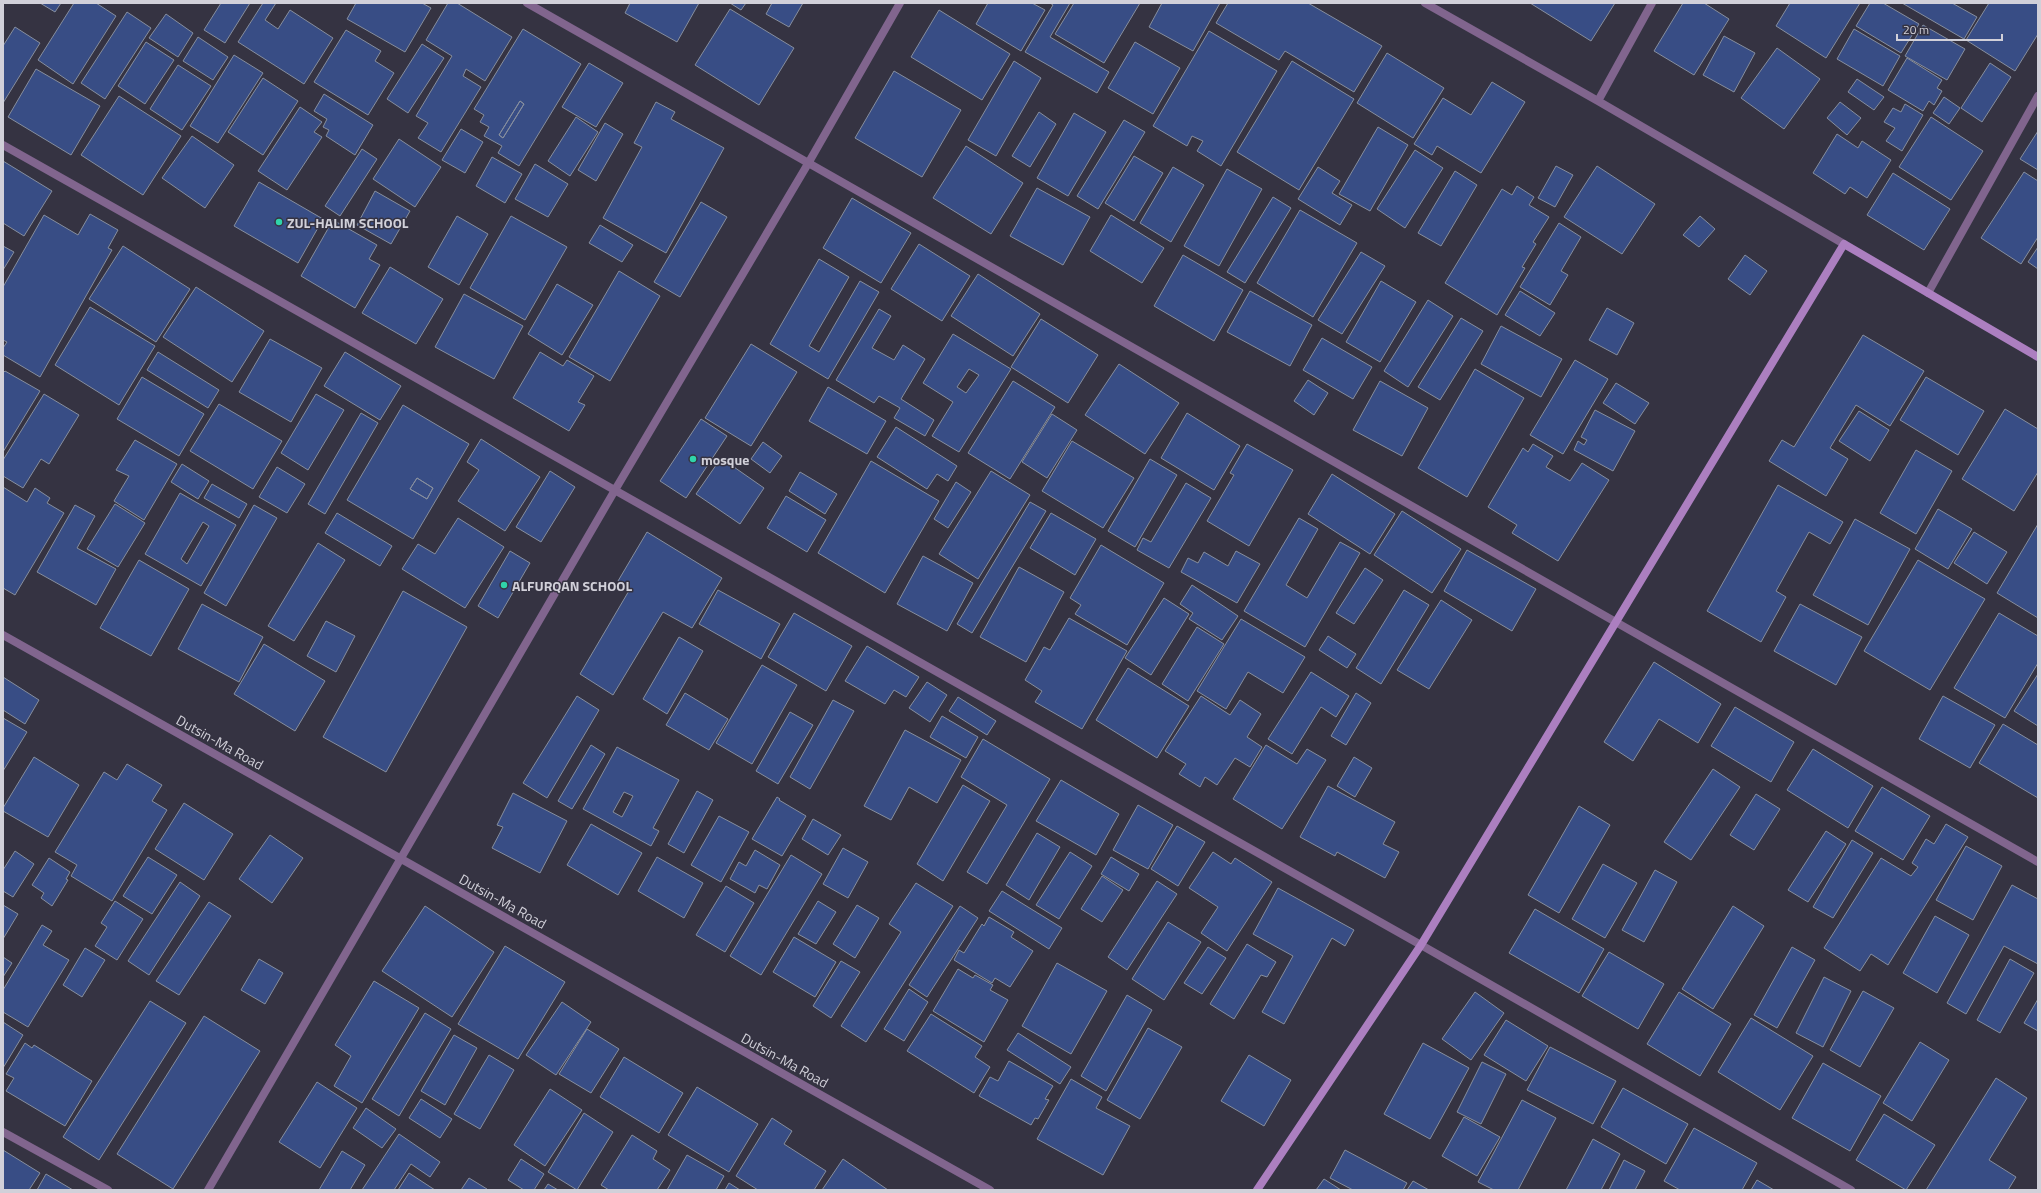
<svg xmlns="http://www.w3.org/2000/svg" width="2041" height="1193" font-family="'Titillium Web',sans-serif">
<rect width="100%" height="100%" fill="#353342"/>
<!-- building -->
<path fill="#384d85" stroke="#868e9e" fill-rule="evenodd" d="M40,3H61L55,12Z
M74,3H96L116,16L73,84L38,60Z
M221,3H250L225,43L204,30Z
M263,3H276L265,20L278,29L290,10L333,38L304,84L238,42Z
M356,3H422L431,8L405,52L347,19Z
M448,3H457L512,37L485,81L466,69L463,76L481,87L441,152L418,138L428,123L416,116L452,56L426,40Z
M630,3H699L677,42L625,13Z
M730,3H746L741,10Z
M772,3H803L789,27L766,14Z
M988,3H1032L1045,10L1021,51L976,24Z
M1050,3H1070L1050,37L1109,72L1097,93L1025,52L1053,5Z
M1074,3H1140L1104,63L1055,34Z
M1162,3H1220L1193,51L1149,27Z
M1228,3H1308L1382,46L1354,92L1285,51L1279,60L1216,23Z
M1530,3H1615L1591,41Z
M1683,3H1704L1729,19L1694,75L1654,51Z
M1790,3H1860L1826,58L1776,26Z
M1870,3H1883L1919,24L1901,53L1856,26Z
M1902,3H1952L1977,17L1964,39Z
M1989,3H2038V34L2015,71L1966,40Z
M730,9L794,48L759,105L695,65Z
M939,10L1010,54L982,100L911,57Z
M127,12L151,28L105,99L81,83Z
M166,14L193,33L178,57L149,38Z
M1923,25L1965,49L1947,80L1905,56Z
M15,27L40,43L3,103V46Z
M523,29L581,64L519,166L498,153L502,146L484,136L489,127L480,122L484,115L474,109ZM520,101L524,104L503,138L499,135Z
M1854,29L1900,56L1883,86L1837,59Z
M346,30L381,51L375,61L394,73L368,115L314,82Z
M1209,31L1277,71L1221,166L1197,151L1203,141L1192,136L1187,146L1153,126Z
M1724,36L1755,53L1734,92L1703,75Z
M198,37L228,57L213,80L183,61Z
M146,42L174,60L145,104L118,86Z
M1135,42L1180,68L1153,114L1108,88Z
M422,44L444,58L408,113L387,99Z
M1777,48L1820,79L1784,129L1741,98Z
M1387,53L1444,88L1413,138L1357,103Z
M234,55L263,73L218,143L190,126Z
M1907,58L1942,80L1937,88L1942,91L1934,105L1929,101L1923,111L1888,90Z
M1014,61L1041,78L996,156L968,140Z
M1292,61L1354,99L1299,190L1237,152Z
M589,63L623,83L596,127L562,107Z
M1990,63L2011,77L1982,122L1961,108Z
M178,65L211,86L182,130L150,109Z
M36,69L100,106L71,155L8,117Z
M894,71L961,110L922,177L855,138Z
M263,78L298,101L263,155L228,132Z
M1857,79L1884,97L1874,110L1848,92Z
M1492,82L1525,102L1481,173L1437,146L1432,155L1414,144L1443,98L1471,115Z
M324,94L373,125L355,155L326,136L329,130L323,127L327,119L314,111Z
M119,96L181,136L143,195L81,155Z
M1944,97L1960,108L1949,124L1933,113Z
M520,101L524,104L503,138L499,135Z
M656,102L675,112L671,119L724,148L666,253L603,218L642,147L634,143Z
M1840,102L1861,118L1847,135L1827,118Z
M1905,104L1923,115L1902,151L1886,141L1895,128L1884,122L1893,108L1901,112Z
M300,107L322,122L314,132L322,137L287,190L258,171Z
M1039,112L1056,124L1030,167L1012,156Z
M1074,113L1106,132L1068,196L1037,178Z
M576,117L598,132L570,176L548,161Z
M1931,117L1983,151L1951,200L1899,167Z
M1124,120L1145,132L1098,209L1077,196Z
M605,123L623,134L596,181L578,170Z
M1378,127L1408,145L1370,211L1339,194Z
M461,129L483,142L465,173L442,160Z
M2038,131V170L2020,159Z
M1837,134L1858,148L1862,141L1891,160L1867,198L1850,187L1845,194L1813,173Z
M192,136L234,165L205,208L162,178Z
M399,139L441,167L415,207L373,179Z
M966,146L1023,183L991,234L933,198Z
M362,149L377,159L340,216L325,206Z
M1415,150L1443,168L1405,228L1377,209Z
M1134,156L1163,173L1134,221L1105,203Z
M492,157L522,174L505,203L476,186Z
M3,161L52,191L24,236L3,223Z
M535,164L568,184L548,217L515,199Z
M1556,166L1573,175L1555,207L1538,198Z
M1597,166L1655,204L1622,254L1564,217Z
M1173,167L1204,185L1171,242L1140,223Z
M1318,167L1340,181L1332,193L1352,205L1340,225L1298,199Z
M1227,169L1262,189L1219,266L1184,246Z
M1455,171L1477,185L1441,246L1418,233Z
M2024,172L2038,181V237L2021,264L1981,238Z
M1893,173L1950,209L1924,250L1867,215Z
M259,182L323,219L298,263L234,226Z
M1517,186L1534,197L1529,205L1549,217L1533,242L1536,244L1522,267L1525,268L1497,315L1445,283L1502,189L1512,195Z
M1037,188L1090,217L1063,265L1010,236Z
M375,191L410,211L391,244L357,225Z
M1273,197L1291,208L1245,283L1227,272Z
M852,198L911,233L881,283L823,248Z
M701,202L727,217L680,297L654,282Z
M1300,210L1357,243L1313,317L1257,283Z
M90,214L118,230L108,248L112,250L40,377L3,355V348L7,342L3,340V287L44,215L78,235Z
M1111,215L1164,248L1142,283L1090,251Z
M457,216L488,234L459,285L428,267Z
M511,216L567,247L525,320L470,288Z
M1700,216L1715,229L1699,247L1683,235Z
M333,220L377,245L369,259L380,265L355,308L301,276Z
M1559,223L1581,237L1561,271L1568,275L1550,305L1520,287Z
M600,225L633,245L622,262L589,243Z
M919,244L970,276L942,321L891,289Z
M3,246L14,252L3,270Z
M123,246L190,289L156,342L89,299Z
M2038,247V269L2028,262Z
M1361,252L1385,266L1342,334L1318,320Z
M1183,255L1243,290L1214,341L1154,306Z
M1745,255L1767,271L1750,295L1728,279Z
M819,259L849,277L809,346L819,352L860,281L879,292L828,379L770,344Z
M390,267L443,299L416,344L362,313Z
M619,271L660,296L610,381L569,357Z
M978,274L1040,314L1013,356L951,316Z
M1381,281L1416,302L1380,362L1346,342Z
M557,284L593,305L562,355L528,334Z
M196,287L264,331L232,382L163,337Z
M1250,291L1312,325L1290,366L1227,332Z
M1520,291L1555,313L1540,336L1505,315Z
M464,294L523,326L494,379L435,347Z
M1428,300L1453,316L1408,387L1384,371Z
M90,307L155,346L119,405L55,365Z
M1607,308L1634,323L1617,355L1589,340Z
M879,309L891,316L872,348L894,360L903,345L925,359L901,399L934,420L925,436L894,418L900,408L879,396L874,403L836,380Z
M1461,318L1483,331L1440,400L1418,387Z
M1041,319L1098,355L1068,403L1011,367Z
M1501,326L1562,359L1541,397L1481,364Z
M953,334L1011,369L959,452L932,436L953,402L923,383ZM969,369L979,375L966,393L957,387Z
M1863,335L1924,371L1890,426L1856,405L1830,448L1848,459L1826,496L1769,461L1782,440L1794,447Z
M1322,338L1372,367L1353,399L1303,370Z
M270,339L322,368L291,422L239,392Z
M751,344L797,372L751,446L705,418Z
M158,352L219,390L208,408L147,370Z
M345,352L401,386L380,420L324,386Z
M540,352L563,366L567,360L594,376L578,402L585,405L569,431L513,398Z
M1575,360L1608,379L1563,454L1530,435Z
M1119,364L1179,403L1145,454L1085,415Z
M1475,369L1524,398L1467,497L1418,468Z
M5,371L40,391L3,452V373Z
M142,377L204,414L179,456L117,419Z
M1926,377L1984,411L1958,455L1900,420Z
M1308,380L1328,393L1314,415L1294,401Z
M1013,381L1055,407L1010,479L968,453Z
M1380,381L1428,408L1402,456L1353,430Z
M1616,383L1649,403L1635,424L1603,403Z
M828,387L886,421L867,454L809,421Z
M44,394L79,415L49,464L41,459L23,488L3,476V460Z
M316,394L344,410L308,470L281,453Z
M219,404L282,441L253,489L190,451Z
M403,405L469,444L413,539L347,500ZM417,478L433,488L427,499L410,489Z
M2005,409L2038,429V472L2014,511L1962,479Z
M1595,410L1635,431L1613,471L1574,450L1578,441L1584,445L1587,440L1581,437Z
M1859,411L1889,430L1870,461L1839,441Z
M361,413L378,423L325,514L308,504Z
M1187,413L1240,446L1214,490L1161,458Z
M1052,414L1077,430L1047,478L1022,462Z
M701,419L727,436L686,498L660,481Z
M896,427L957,466L948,481L937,474L927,489L877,457Z
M481,439L540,477L505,531L458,501L479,470L467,462Z
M135,440L177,464L144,520L114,501L129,476L116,470Z
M1072,441L1134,478L1103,528L1042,491Z
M763,442L782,456L770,473L751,459Z
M1247,444L1293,470L1249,546L1207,521L1234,475L1230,473Z
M1533,444L1553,456L1546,467L1570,481L1582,463L1609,480L1558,561L1512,533L1517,525L1488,507L1523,448L1528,452Z
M1916,450L1952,471L1916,534L1880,513Z
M721,458L764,488L740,524L696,494Z
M1150,459L1177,475L1135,547L1108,531Z
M871,461L939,501L885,593L818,553Z
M182,464L209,481L198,499L171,482Z
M277,467L305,484L287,513L259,497Z
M550,471L575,487L541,542L516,527Z
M991,471L1030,495L978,579L939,554Z
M800,472L837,494L825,514L789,491Z
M1332,474L1395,514L1370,554L1308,514Z
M417,478L433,488L427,499L410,489Z
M956,482L971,492L948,528L934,519Z
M1186,483L1211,498L1169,568L1137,550L1143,538L1151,542Z
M212,484L247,504L239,518L204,498Z
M1778,485L1843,522L1830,544L1809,532L1776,591L1786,597L1761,642L1707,611Z
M3,487L27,502L35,488L50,498L47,503L64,513L15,595L3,588Z
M180,493L236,525L201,586L145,554ZM203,522L209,526L187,564L181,559Z
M786,496L826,520L807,552L767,528Z
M1030,502L1046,511L972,633L957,624Z
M115,504L145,523L118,567L87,549Z
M75,505L95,516L77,548L116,569L96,605L37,572Z
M254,505L277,518L226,606L204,593Z
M1938,509L1972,529L1948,569L1915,549Z
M1402,511L1461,549L1432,593L1374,555Z
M337,513L392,546L380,566L325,533Z
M1051,513L1096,539L1075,575L1030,548Z
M458,518L504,547L465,608L402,569L418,544L435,554Z
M1299,518L1318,529L1286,585L1307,598L1340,542L1360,553L1305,647L1244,611Z
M1855,519L1910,549L1868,625L1813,595Z
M2038,524V618L1997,593Z
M647,532L722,578L692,628L663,612L613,695L580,674L630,589L618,581Z
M1974,532L2007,552L1987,584L1954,563Z
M318,543L345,560L294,641L268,626Z
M1101,545L1164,583L1127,645L1075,614L1081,605L1070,598Z
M1467,550L1536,589L1512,631L1444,591Z
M510,551L530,563L498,618L478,606Z
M1236,551L1260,564L1237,603L1181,572L1188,558L1198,563L1204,552L1228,566Z
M923,556L973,583L947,631L897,604Z
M139,560L189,589L151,656L100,628Z
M1918,560L1985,599L1930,690L1864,651Z
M1019,567L1064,592L1026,662L980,637Z
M1365,568L1383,580L1354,624L1336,613Z
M1192,585L1238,616L1222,640L1189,619L1193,613L1180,604Z
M718,590L780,624L761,659L699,624Z
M1404,590L1429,605L1381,684L1356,668Z
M403,591L467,627L386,772L323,737Z
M1164,598L1189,614L1151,675L1125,658Z
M1441,600L1472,620L1429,689L1397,670Z
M202,604L263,637L239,682L178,649Z
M1800,604L1862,637L1836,685L1774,651Z
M794,613L852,646L826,691L768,657Z
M1999,613L2038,636V663L2005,718L1954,688Z
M1069,618L1127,651L1082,729L1035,702L1042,691L1025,680L1044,647L1050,650Z
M1241,619L1305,657L1283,693L1248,672L1226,709L1197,691Z
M326,621L355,636L336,672L307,656Z
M1197,627L1224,644L1188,701L1162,684Z
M1328,636L1356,654L1347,668L1319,650Z
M679,637L703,651L667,714L643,699Z
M264,644L325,681L295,731L234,694Z
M867,646L919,677L906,697L894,690L885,704L845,681Z
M1654,662L1721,704L1698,743L1659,719L1633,761L1604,742Z
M762,665L797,685L752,764L716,743Z
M1128,668L1189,706L1157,758L1096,720Z
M1311,672L1349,696L1336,717L1321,707L1292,754L1268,739Z
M2038,674V726L2014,711Z
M3,677L39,700L25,724L3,710Z
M927,682L947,695L930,722L909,708Z
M685,693L728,719L709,750L666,725Z
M1356,693L1371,703L1346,745L1331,736Z
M577,696L599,710L547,798L523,783Z
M1201,696L1230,715L1240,700L1261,714L1247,737L1262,747L1250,767L1235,758L1217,785L1205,777L1200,787L1179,774L1186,764L1165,751Z
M1943,696L1995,725L1970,768L1919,739Z
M958,697L996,721L987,735L949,711Z
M833,700L854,711L810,789L790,777Z
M1735,707L1794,742L1771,782L1711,746Z
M790,712L813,725L778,784L756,771Z
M942,716L978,737L966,758L930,737Z
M3,718L27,732L3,771Z
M2003,724L2038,745V798L1979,763Z
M905,730L961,760L937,803L909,787L891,820L864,806Z
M983,739L1050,779L987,884L967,872L1007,805L961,777Z
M591,745L605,754L572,809L558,801Z
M1266,745L1297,764L1307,749L1326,760L1282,829L1233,799Z
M617,747L679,780L653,828L659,831L651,846L583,809ZM624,792L633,796L622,817L613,812Z
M1813,749L1873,786L1848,828L1787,790Z
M34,757L79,785L48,837L3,811V808Z
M1354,757L1372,768L1355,797L1337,786Z
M127,764L162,785L152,801L167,810L112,901L71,876L77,865L55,852L104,772L117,780Z
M1713,769L1740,787L1691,860L1664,842Z
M1061,780L1119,814L1096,855L1036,821Z
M963,785L990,801L943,881L917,864Z
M1328,786L1395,822L1383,844L1399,852L1385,878L1337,852L1335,856L1300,837Z
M1882,787L1930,816L1903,860L1855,831Z
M697,791L713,800L684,853L668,844Z
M513,793L567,821L540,873L492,848L503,827L497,825Z
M1756,794L1780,809L1754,850L1730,835Z
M777,797L780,799L779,800L806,816L782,856L752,839Z
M184,803L233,834L204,880L155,849Z
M1138,805L1173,825L1148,869L1113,850Z
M1579,806L1610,825L1559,913L1528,895Z
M719,816L749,832L721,882L691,865Z
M813,819L841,835L828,855L802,839Z
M591,824L642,853L618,895L567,865Z
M1946,824L1968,837L1888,965L1871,954L1860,971L1824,948L1881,858L1911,876L1918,867L1912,863L1926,839L1934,844Z
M1177,826L1205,842L1178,886L1151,869Z
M1826,831L1846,844L1808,902L1788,890Z
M1037,833L1060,847L1029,900L1006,885Z
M270,835L303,858L272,903L239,879Z
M1852,840L1873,853L1833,918L1813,907Z
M1966,846L2002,866L1973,920L1936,900Z
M843,848L868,862L848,898L823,884Z
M755,850L780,865L767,889L759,885L755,893L730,879L739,862L746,866Z
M15,851L34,864L13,897L3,891V870Z
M1070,852L1092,866L1059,919L1036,905Z
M1213,852L1231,864L1235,858L1272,882L1227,951L1201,933L1218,907L1189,888Z
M791,855L822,874L761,975L730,956Z
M148,857L177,875L152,914L123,896Z
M657,857L703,883L684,918L638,891Z
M1111,857L1139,874L1129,891L1101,874Z
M49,858L70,872L66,879L68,880L52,906L41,898L44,893L32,885Z
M1603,864L1637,883L1605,938L1572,919Z
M1655,870L1677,882L1644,942L1622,930Z
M1102,876L1123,890L1102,922L1081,909Z
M1157,881L1177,894L1127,970L1108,957Z
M180,882L200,896L149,975L128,961Z
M916,883L953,906L866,1042L841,1026L901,932L889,924Z
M2012,885L2038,899V964L2004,946L1966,1014L1947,1003Z
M726,886L754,903L725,952L696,935Z
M1278,888L1354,930L1345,946L1332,938L1284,1024L1262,1012L1293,956L1253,934Z
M1002,891L1062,928L1049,949L989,911Z
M115,901L143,919L117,960L95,946L107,927L101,923Z
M818,901L836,912L816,944L798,934Z
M209,902L231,916L179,995L156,981Z
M3,905L18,914L3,939Z
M857,905L879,918L855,958L833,944Z
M425,906L494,952L452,1017L382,971Z
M960,906L978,918L927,997L909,985Z
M1733,906L1764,926L1713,1009L1682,989Z
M1535,909L1604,949L1579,993L1509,953Z
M1935,916L1969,935L1937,993L1903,973Z
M989,917L1014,932L1011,937L1033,951L1010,987L995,978L992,983L954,960L959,950L964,953L982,924L984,926Z
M1168,922L1201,942L1164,1000L1132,979Z
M42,925L52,931L43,945L69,960L28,1027L3,1012V990Z
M794,937L836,962L815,997L773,972Z
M1247,944L1276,962L1267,977L1261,975L1234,1019L1210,1004Z
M505,946L565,982L518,1059L458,1024Z
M1208,947L1226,958L1202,994L1184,983Z
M1792,947L1815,960L1777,1028L1754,1015Z
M85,948L105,960L82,997L63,985Z
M1609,952L1664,984L1638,1029L1582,996Z
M3,957L12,963L3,977Z
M259,959L283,973L265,1004L241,990Z
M2010,959L2034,973L2000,1033L1977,1020Z
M841,961L860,972L831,1018L813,1006Z
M1057,963L1107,991L1071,1054L1022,1026Z
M958,969L973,978L975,975L993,985L990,990L1008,1000L984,1042L933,1011Z
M1824,977L1851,991L1823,1047L1796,1033Z
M374,981L419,1008L362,1103L334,1086L351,1056L335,1045Z
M909,989L928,1002L904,1041L884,1029Z
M1863,991L1894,1008L1860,1067L1830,1050Z
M1475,992L1504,1013L1471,1060L1442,1039Z
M1679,992L1731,1024L1700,1076L1647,1044Z
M1127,995L1152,1010L1106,1091L1081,1076Z
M2038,999V1031L2024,1023Z
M150,1001L186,1023L99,1160L63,1137Z
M562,1002L591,1022L556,1075L526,1055Z
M425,1013L451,1029L399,1116L372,1099Z
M931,1014L982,1046L975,1057L990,1067L974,1093L907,1051Z
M204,1016L260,1051L173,1189L117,1154Z
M1751,1018L1813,1056L1780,1110L1718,1072Z
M1506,1020L1548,1046L1526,1081L1484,1055Z
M3,1022L23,1035L3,1068Z
M1148,1028L1182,1047L1140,1119L1107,1100Z
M587,1029L619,1049L591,1093L559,1074Z
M1018,1033L1071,1067L1060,1084L1007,1050Z
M454,1035L477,1048L445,1105L421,1091Z
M1920,1042L1949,1060L1912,1121L1883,1103Z
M25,1043L32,1048L34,1045L92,1081L65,1126L6,1091L14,1078L6,1074Z
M1423,1043L1469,1068L1430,1139L1384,1114Z
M1550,1047L1616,1081L1593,1124L1527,1090Z
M489,1055L514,1070L480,1129L454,1114Z
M1249,1055L1291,1080L1264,1126L1221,1101Z
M624,1057L683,1093L659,1133L600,1097Z
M1009,1061L1053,1086L1045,1099L1049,1100L1038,1119L1035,1118L1031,1125L979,1096L990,1077L998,1081Z
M1482,1062L1506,1074L1481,1124L1457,1112Z
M1823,1063L1881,1096L1850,1151L1792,1118Z
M1996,1078L2027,1098L1989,1160L2016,1177L2008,1190H1926Z
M1071,1079L1102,1097L1096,1108L1130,1126L1103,1175L1037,1139Z
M317,1082L357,1108L320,1168L279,1142Z
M697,1087L758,1124L729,1172L668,1135Z
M1623,1088L1688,1124L1666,1164L1601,1127Z
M550,1089L582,1110L545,1166L514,1145Z
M421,1099L452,1119L440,1138L409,1118Z
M1522,1100L1556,1118L1518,1190H1494L1478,1182Z
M366,1108L396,1129L382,1148L353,1128Z
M584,1113L613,1132L577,1190L548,1172Z
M1884,1114L1935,1145L1906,1190L1856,1160Z
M1464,1117L1500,1137L1477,1176L1442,1156Z
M772,1118L792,1131L784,1144L826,1171L814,1190H758L736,1176Z
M1694,1128L1757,1163L1742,1190H1680L1664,1181Z
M399,1134L440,1162L430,1177L411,1164L394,1190H362Z
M632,1135L657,1151L653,1159L670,1170L657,1190H609L601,1185Z
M1593,1139L1620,1154L1601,1190H1566Z
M3,1150L40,1173L29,1190H3Z
M1345,1150L1407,1183L1403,1190H1353L1330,1178Z
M342,1151L365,1165L350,1190H319Z
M687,1155L724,1176L716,1190H667Z
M521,1159L544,1174L534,1190H524L508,1180Z
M843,1159L888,1190H822Z
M1624,1160L1645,1171L1635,1190H1609Z
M409,1173L435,1190H398Z
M46,1174L73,1190H37Z
M469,1178L487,1189V1190H461Z
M1324,1179L1341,1190H1316Z
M1757,1180L1774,1190H1751Z
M1413,1181L1429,1190H1407Z
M729,1183L740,1190H725Z
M548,1184L558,1190H544Z"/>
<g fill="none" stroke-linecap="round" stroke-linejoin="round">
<!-- street -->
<path stroke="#81658e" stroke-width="8" d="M527,3L2038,862
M1425,3L1598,101L1844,244
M1598,101L1652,3
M3,145L1421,945L1851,1190
M1928,293L2038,96
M3,635L990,1190
M3,1132L108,1190
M208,1190L615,490L809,162L900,3"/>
<!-- secondary -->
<path stroke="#ac7fc0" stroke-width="8" d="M1257,1190L1421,945L1844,244L2038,357"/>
</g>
<!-- markers -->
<g fill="#30d4aa" stroke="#353342" stroke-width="1.5">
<circle cx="279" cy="222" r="4"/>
<circle cx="693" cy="459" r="4"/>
<circle cx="504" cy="585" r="4"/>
</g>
<g text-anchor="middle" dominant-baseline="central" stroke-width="3" stroke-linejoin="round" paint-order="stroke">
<!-- poi labels -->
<g font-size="14" font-weight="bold" fill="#d1d0d9" stroke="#353342" text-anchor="start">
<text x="287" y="222">ZUL-HALIM SCHOOL</text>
<text x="701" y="459">mosque</text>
<text x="512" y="585">ALFURQAN SCHOOL</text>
</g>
<!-- street labels -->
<g font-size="14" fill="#d1d0d9" stroke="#353342">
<text transform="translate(220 742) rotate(29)">Dutsin-Ma Road</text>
<text transform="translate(503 901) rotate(29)">Dutsin-Ma Road</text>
<text transform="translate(785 1060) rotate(29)">Dutsin-Ma Road</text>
</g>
</g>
<!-- border -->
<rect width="2041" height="1193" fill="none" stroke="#d1d0d9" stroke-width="8"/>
<!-- scale -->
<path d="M1897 34v6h105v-6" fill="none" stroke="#d1d0d9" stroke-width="2"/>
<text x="1903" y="34" font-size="12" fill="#d1d0d9" stroke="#353342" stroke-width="3" paint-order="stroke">20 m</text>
</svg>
